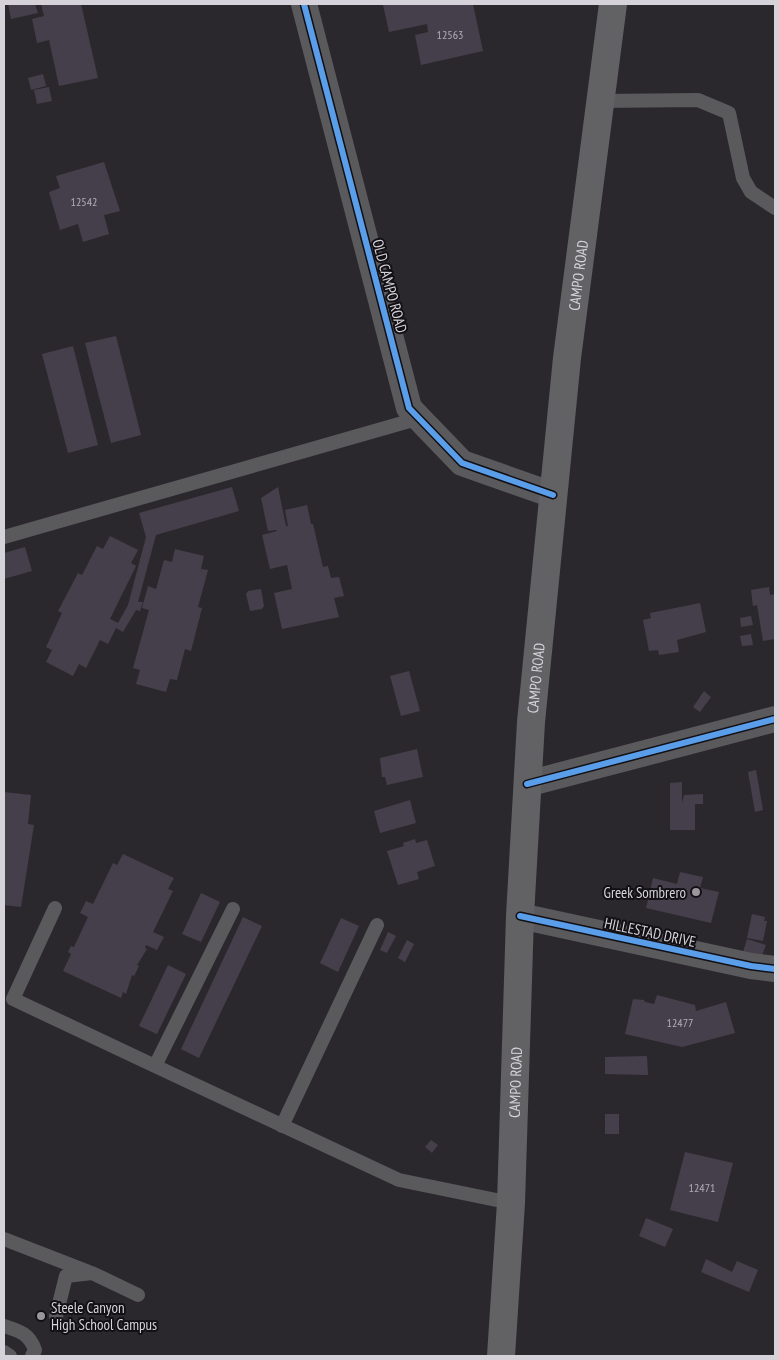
<svg xmlns="http://www.w3.org/2000/svg" width="779" height="1360" font-family="'PT Sans Narrow',sans-serif">
<rect width="100%" height="100%" fill="#2a282d"/>
<!-- building -->
<path fill="#453f4c" d="M8,4H35L38,13L11,19Z
M41,4H81L98,78L59,86L49,40L37,43L32,19L44,16Z
M389,4H473L483,51L421,65L415,35L428,32L427,24L389,32L383,5Z
M43,74L46,86L31,90L28,78Z
M49,87L52,101L37,104L34,90Z
M104,162L120,211L104,215L109,234L83,242L78,224L60,230L49,192L60,188L56,176Z
M116,336L141,435L111,443L85,343Z
M73,346L98,445L68,453L42,354Z
M232,487L239,511L156,535L138,602H143L140,611L136,610L123,632L116,628L108,644L100,640L86,668L79,664L73,676L46,662L52,650L46,647L62,613L58,611L78,573L82,575L97,546L103,549L110,536L138,550L131,563L136,566L110,619L118,623L128,605L146,537L139,513Z
M278,487L286,526H288L285,510L307,505L311,524H313L323,567L328,566L331,578L339,577L344,596L334,598L339,617L282,629L274,593L292,589L287,565L270,569L262,535L277,531L276,530L268,531L261,498Z
M25,547L32,571L4,579V553Z
M175,549L204,556L201,569L208,570L198,607L202,608L191,651L185,649L177,680L170,679L166,692L136,684L140,670L133,668L149,610L142,608L148,586L156,589L164,560L172,562Z
M769,587L770,595L775,594V639L763,641L757,605L753,606L751,590Z
M261,589L264,606L262,609L250,611L246,594L248,591Z
M700,603L706,632L677,640L679,652L659,655L658,650L649,651L643,620L651,618L650,613Z
M751,616L753,625L741,627L740,618Z
M751,634L753,645L742,646L740,636Z
M409,671L420,711L401,716L390,676Z
M704,691L711,697L700,712L693,707Z
M417,749L423,777L387,785L385,777H382L380,758Z
M756,770L763,810L755,812L748,772Z
M682,782V803L684,795L703,794V804H695V830H670V783Z
M4,792L31,795L28,824L34,825L21,907L4,905Z
M410,800L416,823L380,833L374,811Z
M415,839L416,843L427,840L435,866L417,872L419,879L398,885L387,851L404,846L403,843Z
M123,854L174,878L168,889L173,891L153,932L164,937L157,950L146,945L145,948L147,949L137,965L139,966L134,976L132,975L126,994L123,992L121,998L63,971L71,954L68,952L71,946L74,947L88,917L80,913L86,901L93,904L113,863L117,865Z
M680,872L703,877L700,888L719,892L711,923L646,908L653,878L677,884Z
M201,893L220,902L201,942L182,934Z
M752,914L765,917L764,921H767L763,941L747,938Z
M243,917L262,926L199,1058L181,1049Z
M341,918L359,926L338,972L320,963Z
M388,932L396,936L387,953L380,950Z
M747,939L766,945L761,958L743,952Z
M407,940L414,944L405,962L398,958Z
M168,965L186,974L157,1034L139,1026Z
M657,995L695,1005L696,1011L726,1002L735,1033L682,1047L625,1034L633,999L644,1000L645,1002L654,1004Z
M647,1056L648,1075L605,1074V1057Z
M605,1114H619V1134H605Z
M431,1140L438,1145L432,1153L425,1147Z
M685,1152L733,1163L718,1222L670,1210Z
M646,1218L673,1229L665,1247L639,1236Z
M706,1259L732,1272L737,1261L758,1270L749,1292L701,1272Z"/>
<g fill="none" stroke-linecap="round" stroke-linejoin="round">
<!-- service -->
<path stroke="#5a595c" stroke-width="14" d="M600,101L698,100L729,113L743,178L751,192L775,208
M4,537L420,418
M55,908L13,999L155,1066
M233,909L155,1066L399,1180L511,1203
M282,1126L377,925
M4,1239L89,1272
M56,1316L66,1276L92,1273L138,1295
M4,1326C19,1331 29,1333 35,1350L32,1356
M4,1352L10,1356"/>
<!-- minor -->
<path stroke="#5a595c" stroke-width="26" d="M304,4L409,408L462,463L553,495
M527,784L775,719
M520,916L751,966L775,969"/>
<!-- trunk -->
<path stroke="#626164" stroke-width="28" id="s1" d="M501,1356L511,1203L520,916L531,722L567,358L613,4"/>
<!-- cycleway casing -->
<g stroke="#121015" stroke-width="9">
<path id="cycleway" d="M304,4L409,408L462,463L553,495
M527,784L775,719
M520,916L751,966L775,969"/>
</g>
<!-- cycleway -->
<use href="#cycleway" stroke="#5a9eea" stroke-width="6"/>
</g>
<!-- markers -->
<g fill="#99969d" stroke="#121015" stroke-width="2">
<circle cx="696" cy="892" r="5"/>
<circle cx="41" cy="1316" r="5"/>
</g>
<g text-anchor="middle" dominant-baseline="central" stroke-width="4" stroke-linejoin="round" paint-order="stroke">
<!-- number labels -->
<g font-size="12" fill="#b1adb6">
<text x="450" y="34">12563</text>
<text x="84" y="201">12542</text>
<text x="680" y="1022">12477</text>
<text x="702" y="1187">12471</text>
</g>
<!-- street labels -->
<g font-size="15" fill="#d5d2da" stroke="#121015">
<text stroke="none"><textPath href="#s1" startOffset="1084">CAMPO ROAD</textPath></text>
<text transform="translate(390 286) rotate(75)">OLD CAMPO ROAD</text>
<text stroke="none"><textPath href="#s1" startOffset="679">CAMPO ROAD</textPath></text>
<text transform="translate(650 932) rotate(12)">HILLESTAD DRIVE</text>
<text stroke="none"><textPath href="#s1" startOffset="274">CAMPO ROAD</textPath></text>
</g>
<!-- poi labels -->
<g font-size="15" fill="#d5d2da" stroke="#121015" text-anchor="end">
<text x="686" y="892">Greek Sombrero</text>
<text x="51" y="1307" text-anchor="start">Steele Canyon<tspan x="51" dy="17">High School Campus</tspan></text>
</g>
</g>
<!-- border -->
<rect width="779" height="1360" fill="none" stroke="#d5d2da" stroke-width="10"/>
</svg>
